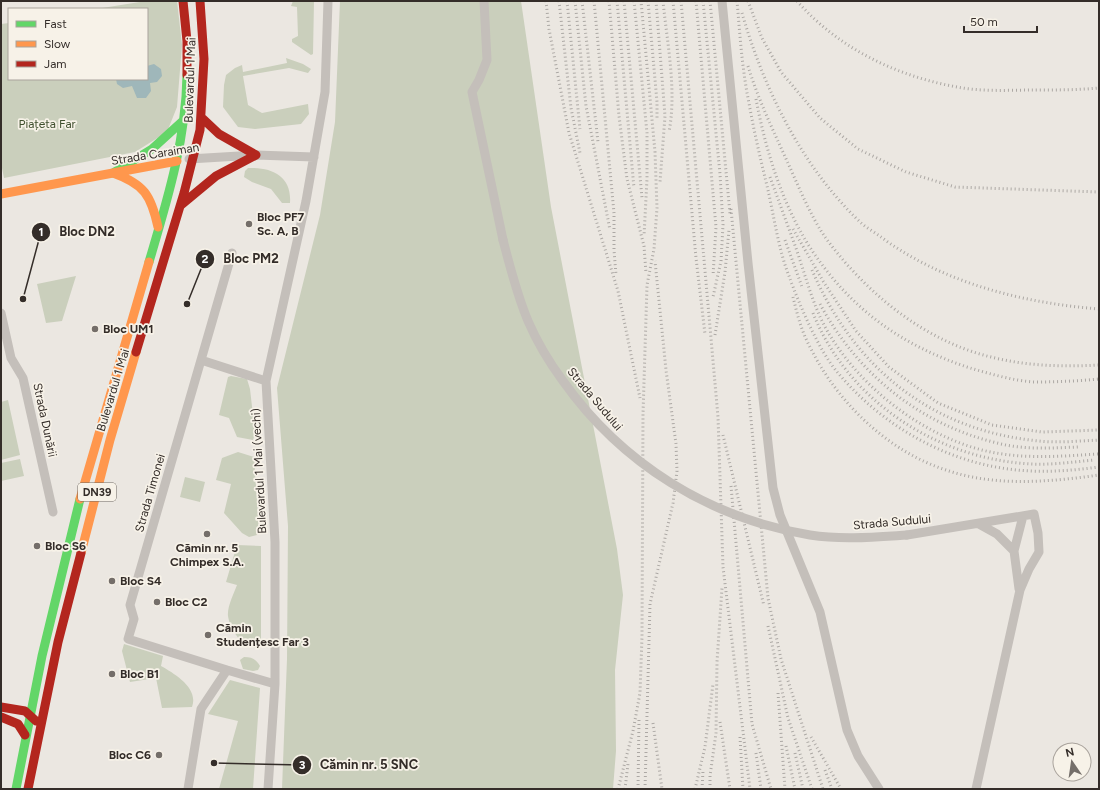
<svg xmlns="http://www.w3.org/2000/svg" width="1100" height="790" font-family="Figtree,sans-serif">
<rect width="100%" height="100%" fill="#ebe7e1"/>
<!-- green -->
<path fill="#cacfbc" d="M146,1H177L182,45L177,107L167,132L135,152L4,178L1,163V24L9,23V79H147V9H96Z
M293,1H314L313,54L311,55L292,42V39L298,36L297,7L291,6Z
M340,1H521L551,207L617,549L623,595L615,670L616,751L613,789H282L287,659L288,526L277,388L320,215L335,122Z
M286,58L303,64L311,69L308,73L289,68L243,76L248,105L262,113L308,104L309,114L301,124L255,129L238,127L223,107L224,85L226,75L235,68L242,65L243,72L287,63Z
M248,168C272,167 292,176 290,203H282L271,189L252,182L244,177L245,171Z
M76,276L62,321L46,323L37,284Z
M231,376L247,379L250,389L255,433L253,440L237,437L229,418L219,415L228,377Z
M8,400L20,455L1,460V402Z
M238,452L254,457L259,531L257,535L249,537L242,533L224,513L231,484L216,480L222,458Z
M20,459L24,476L1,481V463Z
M185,477L205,482L200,502L180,497Z
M237,545L261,546V643L258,648C243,649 230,630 228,616C227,607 234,593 237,585L226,582Z
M124,644L163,656L161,666C175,674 199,688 192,707L162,708L156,678L130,682L122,651Z
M244,657C252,657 256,659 260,666L258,670L253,671L243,669L240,660Z
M230,680L260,688L253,789H219L238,721L208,714Z"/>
<!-- water -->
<path fill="#9fb7ba" d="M154,64L161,69L162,76L157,82L150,83L151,91L146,98H137L132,86L123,88L117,84L116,79H147V66Z"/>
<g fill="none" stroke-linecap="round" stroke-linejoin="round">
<!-- street -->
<path stroke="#c4bfba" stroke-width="9" d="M484,1L487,60L479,80L472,92L503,240
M722,1L748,263L773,488L780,515L820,612L847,730L858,756L879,789
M189,159L256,155L314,157
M1,313L11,358L23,378L53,512
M201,360L266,381
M979,524L997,534L1014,551
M907,535L1034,514L1038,533L1039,552L1029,569L1020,590L976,789
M1019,589L1014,551L1023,516
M227,670L128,639L134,619L130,605L232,253
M188,789L201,709L227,670L275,684
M268,789L275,684V542L266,381L306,201L325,92L328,1"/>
<!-- fast -->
<path stroke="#63d668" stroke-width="9" d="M113,173L152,149L185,119
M149,262C167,201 186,140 187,75
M16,789L42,656L80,499"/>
<!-- slow -->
<path stroke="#ff974d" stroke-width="9" d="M113,173C144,184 151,195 158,227
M1,194L177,161
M80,499L149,262
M81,553L110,440L136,352"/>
<!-- jam -->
<path stroke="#b3261e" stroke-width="9" d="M183,1L187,41V75
M202,118L219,134L256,155
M181,205L216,176L256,155
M136,352L184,193L200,130L204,59L200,1
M1,707L25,711L36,721
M1,717L18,724L25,735
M28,789L58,642L81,553"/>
<!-- rail -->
<path stroke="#aca8a4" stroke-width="3" stroke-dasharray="1 3" stroke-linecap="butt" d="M546,1L549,29L569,133L618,291L640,398
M559,1L571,108L580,153
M567,1L580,129
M575,1L586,106L610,230
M582,1L598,142
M594,1L614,213V250L616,275
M609,1L619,116L627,179L644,246L646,273
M617,1L634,188
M624,1L642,198
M634,1L647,133V179L644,236
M648,1L657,102V118
M656,1L665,116L660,182
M663,1C667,43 677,90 669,132
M673,1L696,258L705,334
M681,1L718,417L723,567L750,789
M696,1L716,227L713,276
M703,1L720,174L723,225L721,261L713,297
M710,1L730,214
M737,1C740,35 742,69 749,103C754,132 761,161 768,190C774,217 779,251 789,276C799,304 819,351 838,373C886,430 956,468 1031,471C1054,472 1076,470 1099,467
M748,1L762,38L781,72L820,118L858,149L906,172L955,187L1099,192
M797,1C838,48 896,76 957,87C982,92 1010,90 1035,90C1057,90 1078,90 1099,88
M742,13C764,89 801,165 859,221C865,227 874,232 881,237C943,283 1023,303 1099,309
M748,66C758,99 773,130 787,161C798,185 810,215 825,237C865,292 924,341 991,357C1026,366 1063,367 1099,365
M756,99C766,152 783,207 813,252C853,311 903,346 970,368C991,374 1014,381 1035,382C1057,382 1078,381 1099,379
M770,177C779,202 788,226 797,251C805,275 811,297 821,319C852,383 926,441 996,453C1031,459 1064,456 1099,454
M731,209L768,598L781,659L823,789
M793,229L823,281L856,331L889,367L938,403L992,425L1042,432L1099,430
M785,240L802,287
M812,270C854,368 932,431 1039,441C1058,443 1080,441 1099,440
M793,297C797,313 801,330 809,345C836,401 887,451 946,470C995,487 1049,482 1099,475
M820,304C858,374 919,424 997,443C1023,450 1052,448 1078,447
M813,313C848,401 937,459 1031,464C1052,465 1073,462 1094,460
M715,335L725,272L729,230
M723,435L764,606
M731,486L752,724L771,789
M768,626L788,718L812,789
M778,693L785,789
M720,722L730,789
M653,723L662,789
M740,737L743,789
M811,737L841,789
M786,746L795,789
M756,753L761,789
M795,753L803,789
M825,770L832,789
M618,789L633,731L640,693L642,637L643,414L647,285L654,249L657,208L655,152L641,1
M625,789L628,764
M638,789L639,719
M645,789L650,604L673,503L677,471L676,444L666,370L655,261
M695,789L705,747L713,684
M702,789L703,771
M710,789V776L716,733L717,662L722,588"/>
<!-- street-bridge -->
<path stroke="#c4bfba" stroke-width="9" d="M503,240C510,267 517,295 528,321C537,342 549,362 563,381C622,464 709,518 810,535C842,540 875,537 907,535"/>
</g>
<!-- markers -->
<g fill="#746e69" stroke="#f7f2e8" stroke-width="1.5">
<circle cx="249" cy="224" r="4"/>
<circle cx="95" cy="329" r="4"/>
<circle cx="207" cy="534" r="4"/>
<circle cx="37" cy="546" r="4"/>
<circle cx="112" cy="581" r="4"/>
<circle cx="157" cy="602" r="4"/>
<circle cx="208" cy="635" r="4"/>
<circle cx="112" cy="674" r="4"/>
<circle cx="159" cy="755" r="4"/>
</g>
<g text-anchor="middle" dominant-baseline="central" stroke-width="3.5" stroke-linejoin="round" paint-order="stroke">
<!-- shield labels -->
<rect fill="#f7f2e8" stroke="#6e6862" stroke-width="1" x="78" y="483" width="38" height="18" rx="3"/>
<g font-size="11" font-weight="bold" fill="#342d29">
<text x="97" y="492">DN39</text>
</g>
<!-- street labels -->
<g font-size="12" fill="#342d29" stroke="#f7f2e8">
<text transform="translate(190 80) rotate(-88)">Bulevardul 1 Mai</text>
<text transform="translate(155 154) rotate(-9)">Strada Caraiman</text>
<text transform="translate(113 390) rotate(-73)">Bulevardul 1 Mai</text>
<text transform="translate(595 399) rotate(50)">Strada Sudului</text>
<text transform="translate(45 420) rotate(78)">Strada Dunării</text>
<text transform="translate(259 471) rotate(-93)">Bulevardul 1 Mai (vechi)</text>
<text transform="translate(150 493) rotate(-74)">Strada Timonei</text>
<text transform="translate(892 522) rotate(-5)">Strada Sudului</text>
</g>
<!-- park labels -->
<g font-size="12" fill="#40502f" stroke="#f7f2e8">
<text x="47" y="124">Piațeta Far</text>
</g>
<!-- poi labels -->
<g font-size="12" font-weight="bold" fill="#342d29" stroke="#f7f2e8" text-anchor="start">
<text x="257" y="217">Bloc PF7<tspan x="257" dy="14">Sc. A, B</tspan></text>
<text x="103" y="329">Bloc UM1</text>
<text x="45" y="546">Bloc S6</text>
<text x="207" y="548" text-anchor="middle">Cămin nr. 5<tspan x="207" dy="14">Chimpex S.A.</tspan></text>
<text x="120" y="581">Bloc S4</text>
<text x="165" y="602">Bloc C2</text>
<text x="216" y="628">Cămin<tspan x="216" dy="14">Studențesc Far 3</tspan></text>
<text x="120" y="674">Bloc B1</text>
<text x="151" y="755" text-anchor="end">Bloc C6</text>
</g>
</g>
<!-- callouts -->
<path fill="none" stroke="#342d29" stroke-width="1.5" d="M23 299L41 232M187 304L205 259M214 763L302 765"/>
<g fill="#342d29" stroke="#f7f2e8" stroke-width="1.5">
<circle cx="23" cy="299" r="4"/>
<circle cx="187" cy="304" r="4"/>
<circle cx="214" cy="763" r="4"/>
<circle cx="41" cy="232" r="10"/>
<circle cx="205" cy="259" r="10"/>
<circle cx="302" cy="765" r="10"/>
</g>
<g font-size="12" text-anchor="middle" font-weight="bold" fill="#fff">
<text x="41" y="236">1</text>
<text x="205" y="263">2</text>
<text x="302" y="769">3</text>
</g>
<g font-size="13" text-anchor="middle" font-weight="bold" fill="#342d29" stroke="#f7f2e8" stroke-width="3.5" stroke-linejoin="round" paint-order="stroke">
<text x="87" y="236">Bloc DN2</text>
<text x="251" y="263">Bloc PM2</text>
<text x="369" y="769">Cămin nr. 5 SNC</text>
</g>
<!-- border -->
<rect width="1100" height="790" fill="none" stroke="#342d29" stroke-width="4"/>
<!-- legend -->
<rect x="8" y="8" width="140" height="72" fill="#f7f2e8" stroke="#a9a39c"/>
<rect x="16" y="21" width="20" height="6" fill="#63d668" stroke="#a9a39c"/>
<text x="44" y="28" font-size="12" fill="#342d29">Fast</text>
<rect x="16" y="41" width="20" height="6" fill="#ff974d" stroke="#a9a39c"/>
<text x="44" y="48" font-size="12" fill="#342d29">Slow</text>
<rect x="16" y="61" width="20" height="6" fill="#b3261e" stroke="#a9a39c"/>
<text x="44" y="68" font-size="12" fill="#342d29">Jam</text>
<!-- north arrow -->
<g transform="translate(1072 762) rotate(347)"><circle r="19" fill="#f7f2e8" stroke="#a9a39c"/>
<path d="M0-3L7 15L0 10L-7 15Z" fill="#746e69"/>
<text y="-6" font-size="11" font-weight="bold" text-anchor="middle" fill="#342d29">N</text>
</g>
<!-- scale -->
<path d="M964 26v6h73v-6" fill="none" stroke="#342d29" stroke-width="2"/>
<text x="970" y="26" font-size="12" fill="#342d29" stroke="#f7f2e8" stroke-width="3" paint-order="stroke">50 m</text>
</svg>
